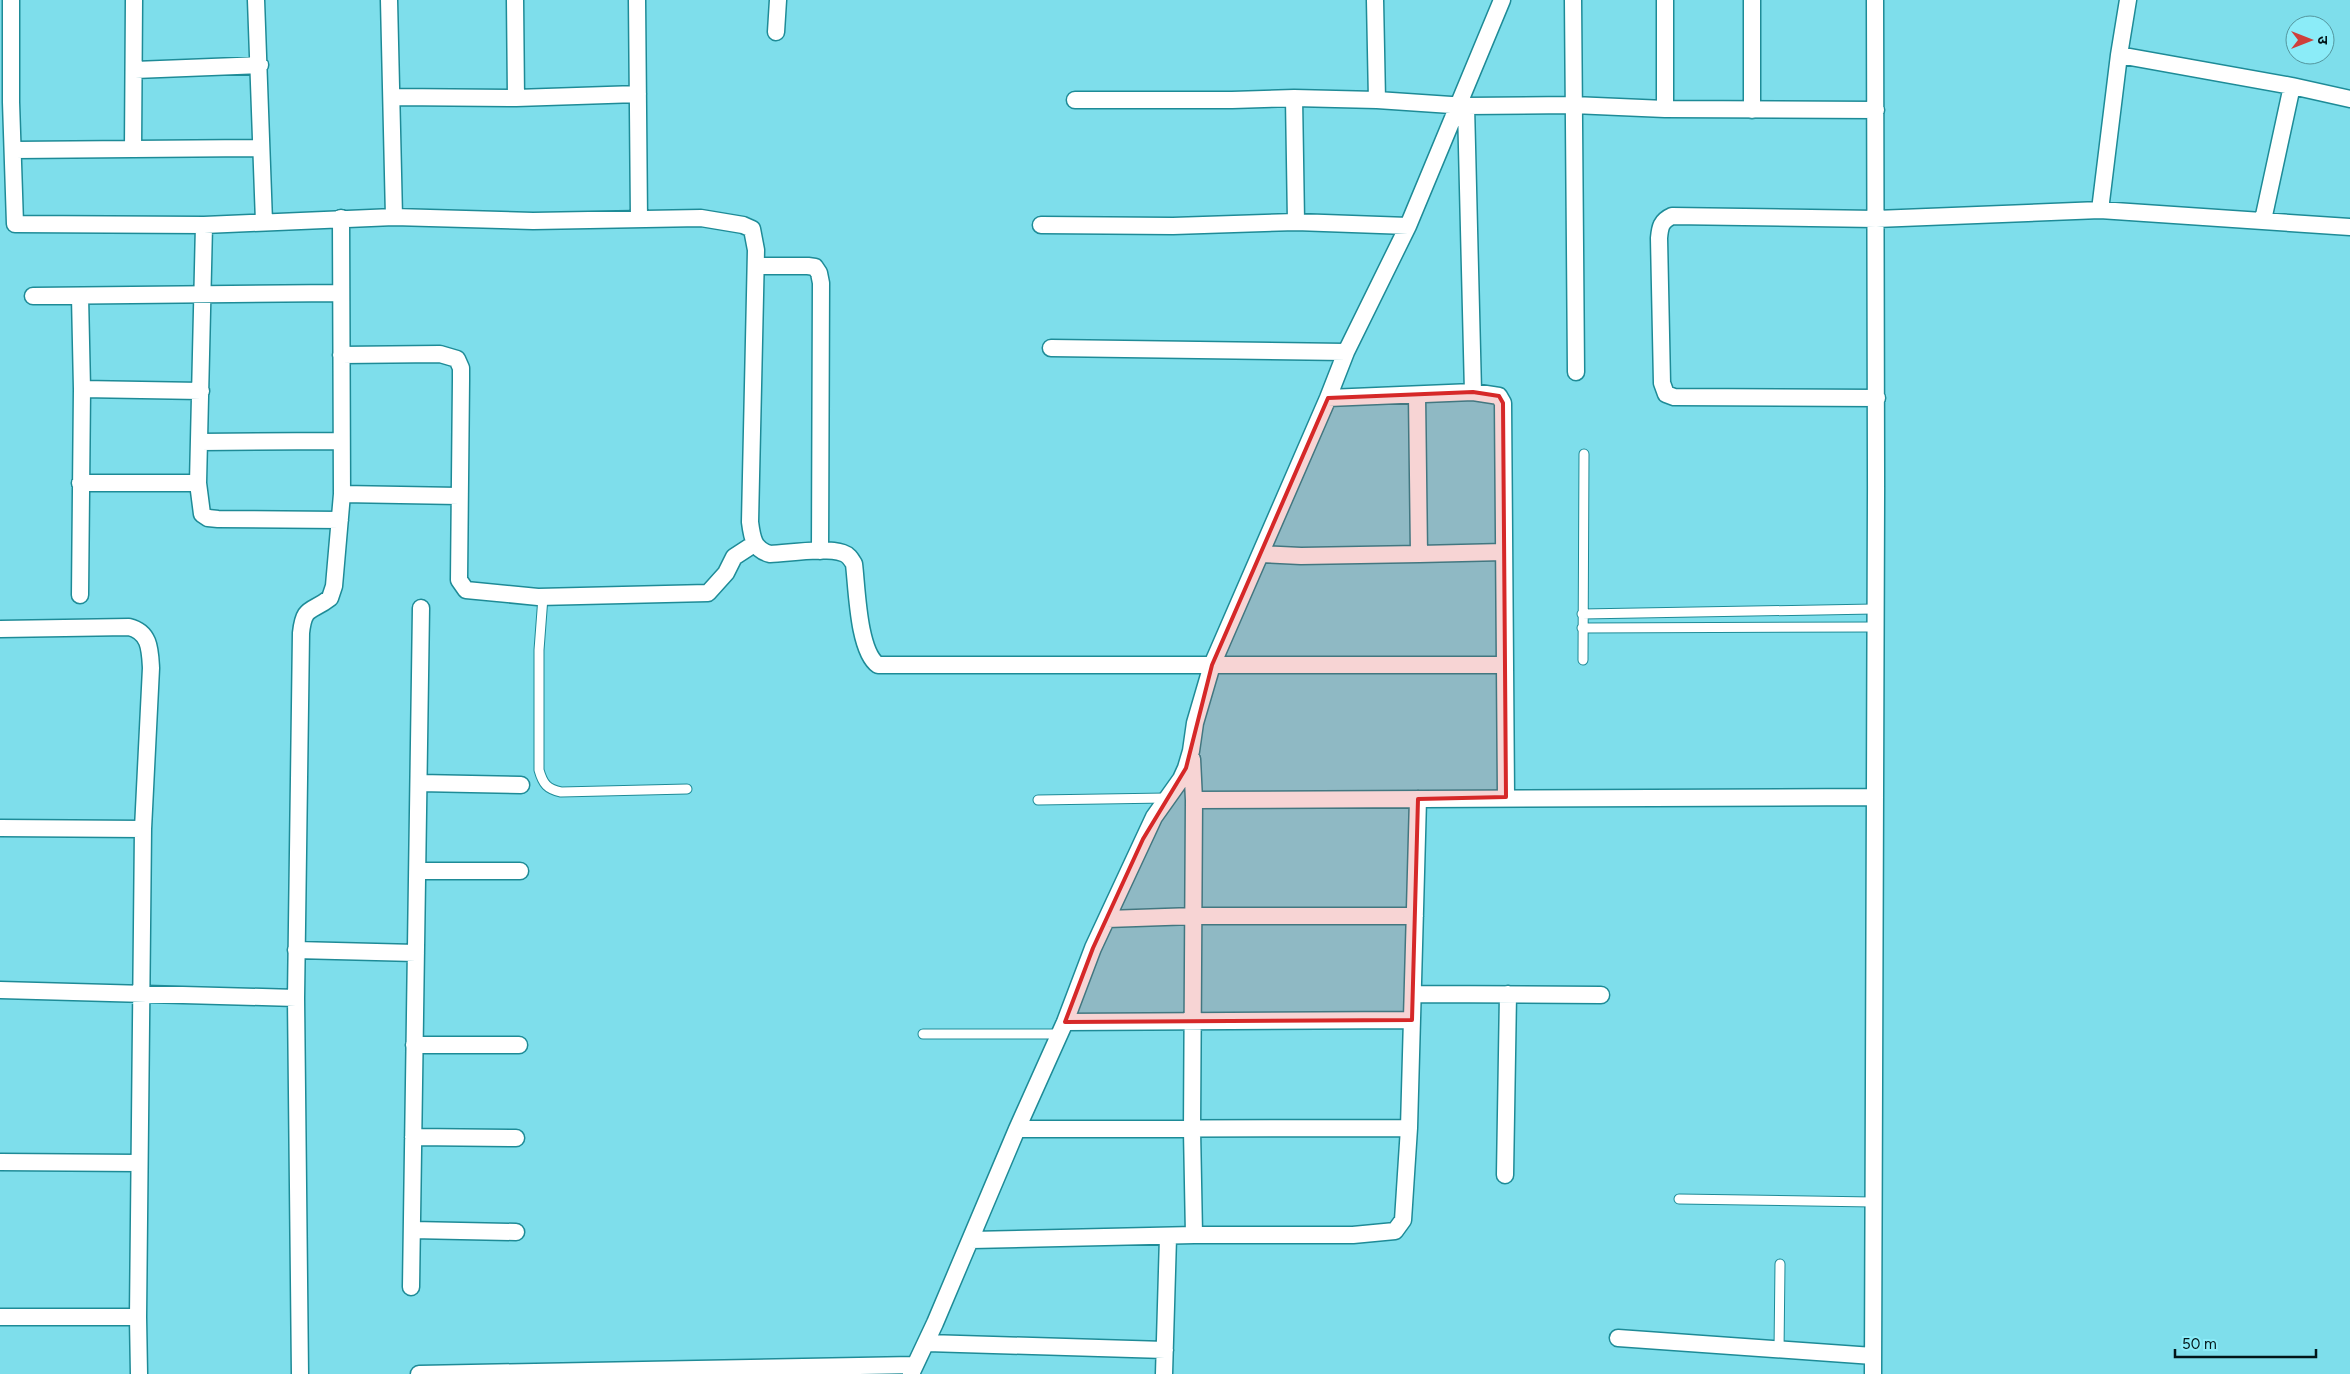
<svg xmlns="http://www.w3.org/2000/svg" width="2350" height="1374" font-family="Figtree,'Noto Sans Devanagari',sans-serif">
<rect width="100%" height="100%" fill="#7edeeb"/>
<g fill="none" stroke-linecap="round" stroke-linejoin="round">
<!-- lane casing -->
<g stroke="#1e8b97" stroke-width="11">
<path id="lane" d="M543,597L539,650V770C543,784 547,789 561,792L687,789
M1582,614L1874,609
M1582,628L1874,627
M1583,660L1584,454
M1038,800L1166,798
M923,1034H1060
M1679,1199L1873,1202
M1779,1351L1780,1264"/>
</g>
<!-- street casing -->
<g stroke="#1e8b97" stroke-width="19">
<path id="street" d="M11,0V102L15,224L204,225L394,217L533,221L701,218L743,225L752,229L756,250L750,522C752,538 754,550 770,554C791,553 824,547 843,553C849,555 851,559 854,564C857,588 858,651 878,665H1504
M256,0L264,222
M389,0L394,217
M515,0L516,98
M637,0L639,219
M1375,0L1377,100
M1573,0L1576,372
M1665,0V109
M1752,0V110
M776,32L778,0
M2119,55L2292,86L2350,99
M135,70L260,65
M393,97L516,98L638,94
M1294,98L1296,222
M1075,100H1232L1294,98L1377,100L1466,106L1573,105L1665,109L1876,110
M1466,106L1473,392
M133,149L261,148
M14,150L133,149L134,0
M2100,210L2119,55L2128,0
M2263,220L2292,86
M204,225L198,483L202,514L208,518L218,519L340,520
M1041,225L1173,226L1296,222L1408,226
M756,266H808L815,267L819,273L821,283L820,551
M33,296L340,293
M1051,348L1346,352
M341,355L440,354L457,359L461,368V380L459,580L466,590L538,597L708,593L726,573L734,557L754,544
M82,389L201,391
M1417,395L1419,554L1504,552
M1328,398L1473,392L1499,396L1503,403L1506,797
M1877,398L1674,397L1666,394L1662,383L1659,238C1660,227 1661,221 1672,216L1876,219L2100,210L2350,227
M200,442L340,441
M80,483H198
M342,494L459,496
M1261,554L1301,556L1419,554
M80,595L82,389L80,296
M0,629L129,627C150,632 150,650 151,668L143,829L138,1317L139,1374
M1192,759L1194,800L1192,1130L1194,1235
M419,783L521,785
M1194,800L1875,797
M0,828L143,829
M417,871H520
M1107,919L1194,916H1415
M296,950L416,953
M0,990L296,998
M1413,994L1601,995
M1065,1022L1412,1020
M414,1045H519
M1017,1129L1409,1128
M413,1137L516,1138
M0,1162L139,1163
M1505,1175L1508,994
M412,1230L516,1232
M971,1240L1194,1235H1353L1395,1231L1403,1220L1409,1128L1418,799
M411,1287L421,608
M0,1317H138
M1618,1338L1873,1356
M927,1343L1165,1350
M300,1374L296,998L301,633C304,605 311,613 330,598L334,586L342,494L341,218
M419,1374L914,1365
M911,1374L935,1323L1017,1129L1065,1022L1093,948L1154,817L1181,779L1186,768L1191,751L1195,723L1212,665L1328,398L1346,352L1408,226L1502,0
M1164,1374L1168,1237
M1873,1374C1876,916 1877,458 1875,0"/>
</g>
<!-- lane -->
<use href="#lane" stroke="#fff" stroke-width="9"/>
<!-- street -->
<use href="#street" stroke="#fff" stroke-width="16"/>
</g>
<!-- marked area -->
<path fill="#d62828" fill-opacity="0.2" stroke="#d62828" stroke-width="4" stroke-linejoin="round" d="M1473,392L1499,396L1503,403L1506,797L1418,799L1412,1020L1065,1022L1093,948L1143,839L1186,768L1212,665L1328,398Z"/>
<!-- north arrow -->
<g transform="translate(2310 40) rotate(90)"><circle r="24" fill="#8becf8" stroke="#54969e"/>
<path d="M0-4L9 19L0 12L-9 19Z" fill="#cf403b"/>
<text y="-8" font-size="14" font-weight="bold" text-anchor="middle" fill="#021518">उ</text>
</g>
<!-- scale -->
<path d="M2175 1349v8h141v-8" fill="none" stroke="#021518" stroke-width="2.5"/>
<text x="2182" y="1349" font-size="15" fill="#021518" stroke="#8becf8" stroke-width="4" paint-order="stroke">50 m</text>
</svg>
